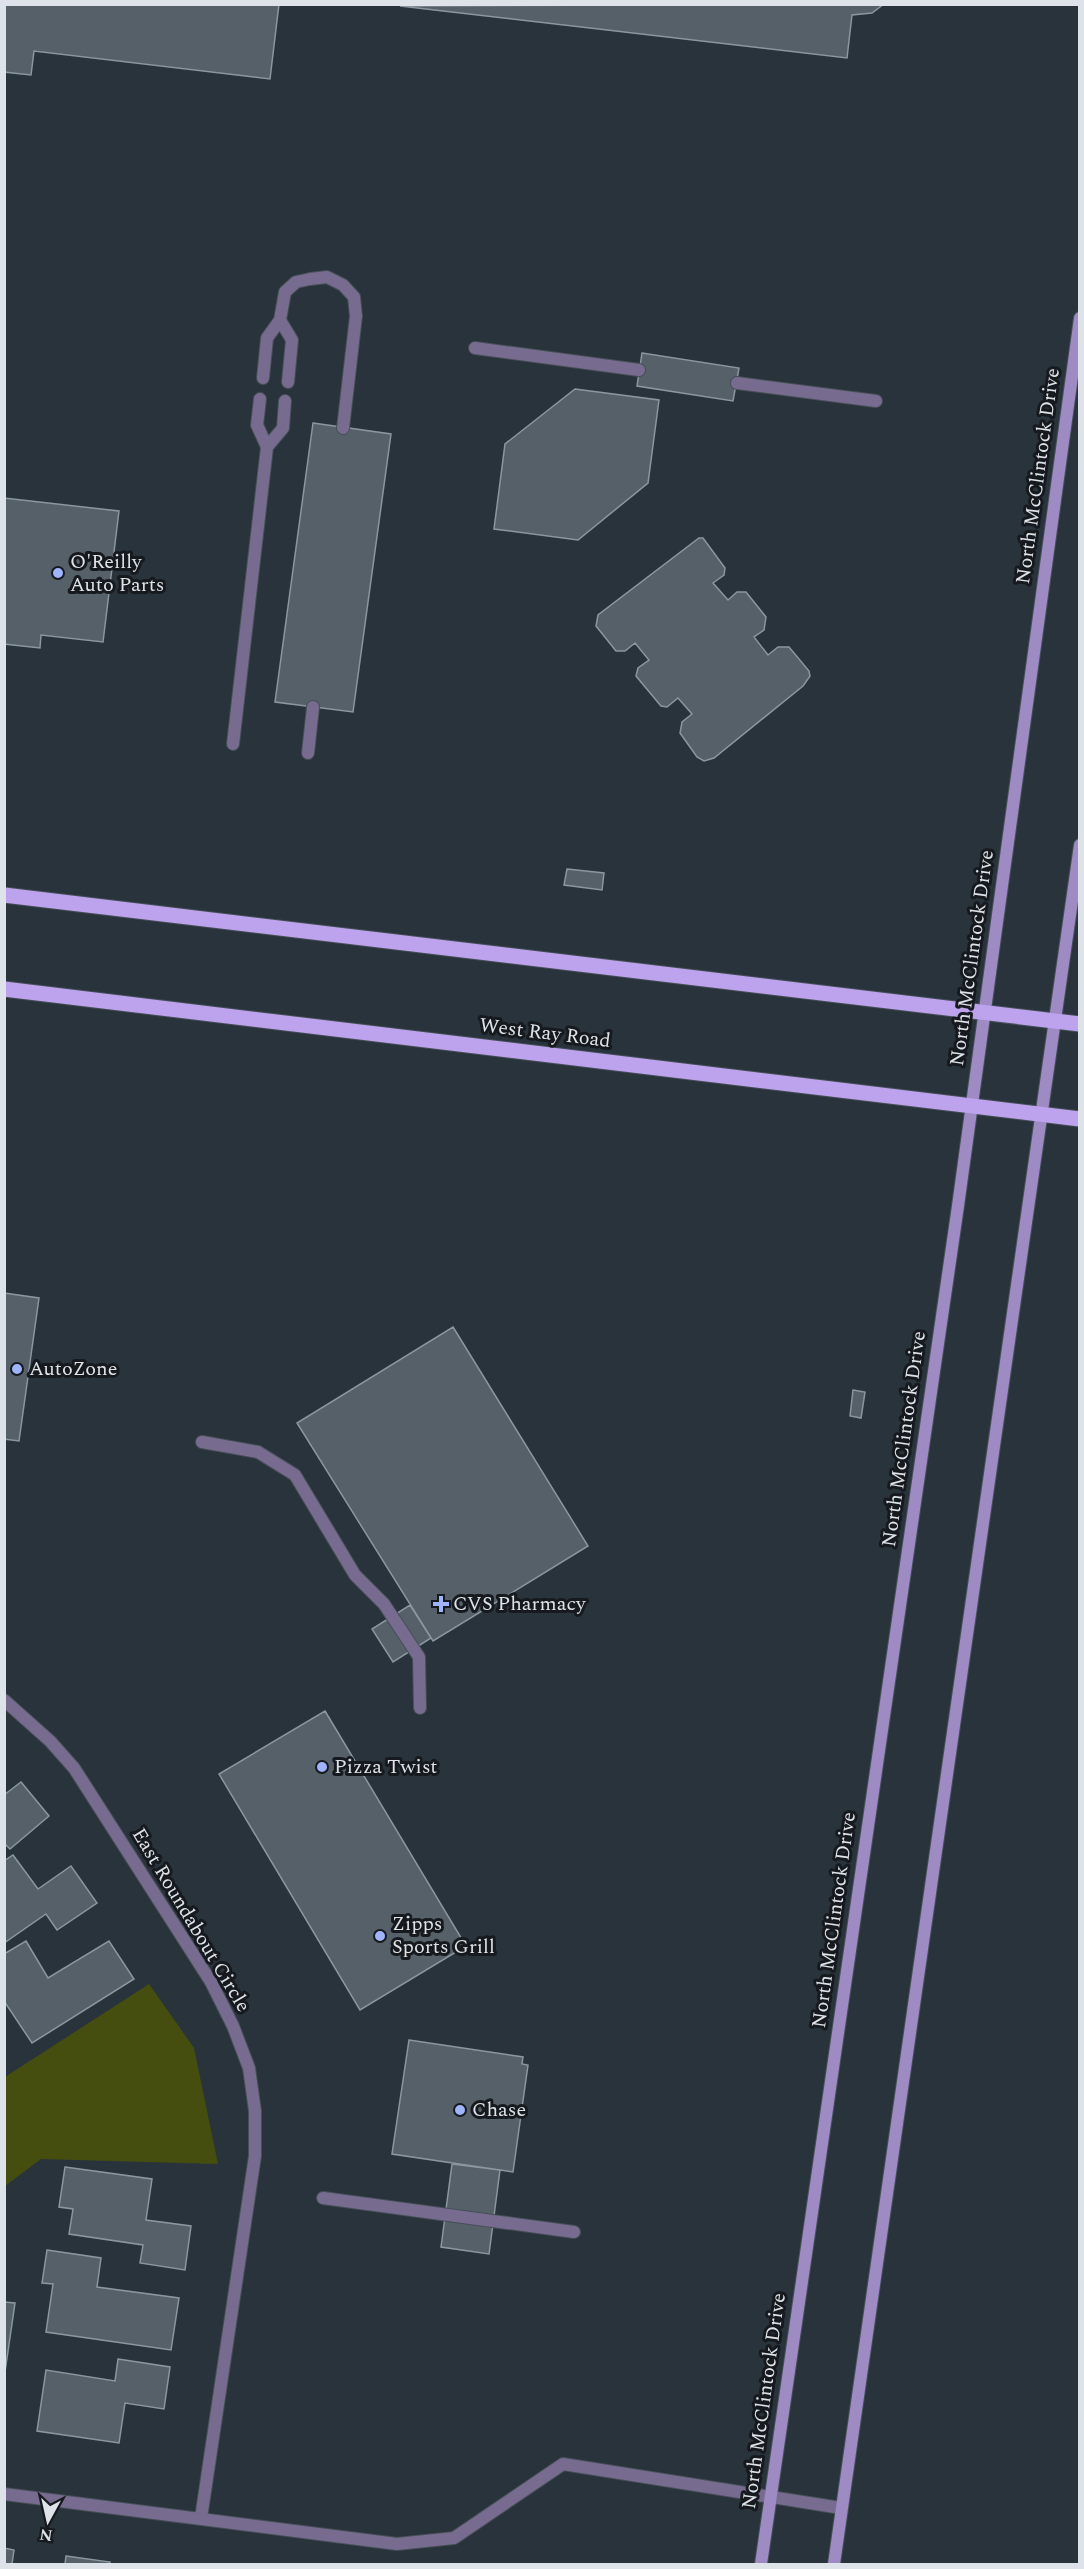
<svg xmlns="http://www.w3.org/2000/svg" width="1084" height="2569" font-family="Spectral,serif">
<rect width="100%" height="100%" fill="#29333b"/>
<!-- green -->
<path fill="#454e0f" d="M149,1984L194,2048L218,2164L41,2159L5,2186V2077Z"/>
<!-- building -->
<path fill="#566069" stroke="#8b97a0" stroke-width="1.5" d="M4,4H279L270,79L34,51L31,75L4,72Z
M884,4L872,13L852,15L847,58L400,6Z
M642,353L739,368L733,401L637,386Z
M575,389L659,400L648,483L578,540L494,529L505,444Z
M313,423L391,434L353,712L275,702Z
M4,498L119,511L103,642L41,635L40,648L4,644Z
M699,538H703L725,568L724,575L713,583L728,600L737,592H746L766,617L764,630L754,637L768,655L778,647H789L809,671L810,676L803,686L714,758L704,761L697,757L680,733L682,722L692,714L678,698L667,707L661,706L636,676L638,668L649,660L635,643L625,651H616L596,626L598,615Z
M567,869L604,873L602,890L564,885Z
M4,1293L39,1298L19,1441L4,1439Z
M453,1327L588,1546L433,1641L297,1423Z
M853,1390L865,1392L861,1418L850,1416Z
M410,1605L431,1638L393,1662L372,1629Z
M325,1711L466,1946L360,2010L219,1774Z
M21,1782L49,1816L10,1849L4,1843V1795Z
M13,1855L38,1889L71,1866L97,1903L57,1930L46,1914L4,1943V1861Z
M26,1941L48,1978L109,1941L134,1979L32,2043L4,2001V1954Z
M409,2040L523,2057L522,2064L528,2065L513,2172L392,2154Z
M452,2164L500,2170L489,2254L441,2247Z
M65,2167L152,2179L146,2220L191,2226L185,2270L140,2263L143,2245L69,2234L73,2209L59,2207Z
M47,2250L101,2258L97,2287L179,2298L171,2350L46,2332L53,2284L42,2283Z
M4,2302L15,2303L4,2379Z
M118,2359L170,2367L164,2409L125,2403L119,2443L37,2431L46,2370L115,2381Z
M4,2548L14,2550L12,2564H4Z
M66,2556L110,2562L109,2564H65Z"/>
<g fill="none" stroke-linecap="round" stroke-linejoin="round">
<!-- lane casing -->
<g stroke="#464f57" stroke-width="14">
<path id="lane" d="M280,320L292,340L288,382
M475,348L639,370
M263,378L267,338L280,320L285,292L296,282L310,279L327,277L343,285L354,297L356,316L343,428
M737,383L876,401
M267,447L283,428L285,401
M233,744L267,447L257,425L260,399
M308,753L313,707
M202,1442L258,1452L295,1475L355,1575L384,1604L419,1657L420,1708
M323,2198L574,2232"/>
</g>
<!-- street casing -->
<g stroke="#464f57" stroke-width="14">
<path id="street" d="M4,1700L50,1741L74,1768L211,1982L233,2026L249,2068L255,2111V2156L201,2518
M4,2494L397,2544L454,2538L563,2464L841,2508"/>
</g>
<!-- secondary casing -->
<g stroke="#464f57" stroke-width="14">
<path id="secondary" d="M761,2564L958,1206L1080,318
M834,2564L1080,845"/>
</g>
<!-- primary casing -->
<g stroke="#464f57" stroke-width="17">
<path id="primary" d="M4,895L1080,1024
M4,989L1080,1119"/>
</g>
<!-- lane -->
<use href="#lane" stroke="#776b8f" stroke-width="12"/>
<!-- street -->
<use href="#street" stroke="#776b8f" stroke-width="12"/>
<!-- secondary -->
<use href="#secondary" stroke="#9f8bc4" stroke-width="12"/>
<!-- primary -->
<use href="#primary" stroke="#bda3ed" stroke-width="15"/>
</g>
<!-- markers -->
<g fill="#a0b3fd" stroke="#161a1e" stroke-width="2">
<circle cx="58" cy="573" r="6"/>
<circle cx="17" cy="1369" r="6"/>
<path d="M438 1595h6v6h6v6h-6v6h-6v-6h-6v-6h6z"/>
<circle cx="322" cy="1767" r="6"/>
<circle cx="380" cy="1936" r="6"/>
<circle cx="460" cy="2110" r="6"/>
</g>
<g text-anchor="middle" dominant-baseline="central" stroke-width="6" stroke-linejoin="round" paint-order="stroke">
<!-- street labels -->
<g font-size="20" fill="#dde3e8" stroke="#161a1e">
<text transform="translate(1038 476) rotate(-82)">North McClintock Drive</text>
<text transform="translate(972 958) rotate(-82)">North McClintock Drive</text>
<text transform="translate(545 1033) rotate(7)">West Ray Road</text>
<text transform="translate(904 1439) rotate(-82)">North McClintock Drive</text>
<text transform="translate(191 1920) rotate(59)">East Roundabout Circle</text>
<text transform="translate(834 1920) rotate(-82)">North McClintock Drive</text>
<text transform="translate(764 2401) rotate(-82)">North McClintock Drive</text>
</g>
<!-- poi labels -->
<g font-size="20" fill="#dde3e8" stroke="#161a1e" text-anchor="start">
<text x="70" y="562">O'Reilly<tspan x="70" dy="23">Auto Parts</tspan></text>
<text x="29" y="1369">AutoZone</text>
<text x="453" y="1604">CVS Pharmacy</text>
<text x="334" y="1767">Pizza Twist</text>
<text x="392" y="1924">Zipps<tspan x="392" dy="23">Sports Grill</tspan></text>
<text x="472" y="2110">Chase</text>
</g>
</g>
<!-- border -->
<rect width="1084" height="2569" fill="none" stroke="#dde3e8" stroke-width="12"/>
<!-- north arrow -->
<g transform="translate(48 2521) rotate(188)" stroke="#161a1e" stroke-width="4.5" paint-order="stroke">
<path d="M0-4.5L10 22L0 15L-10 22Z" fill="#dde3e8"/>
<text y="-9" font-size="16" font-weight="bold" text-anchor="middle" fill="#dde3e8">N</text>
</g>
</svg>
